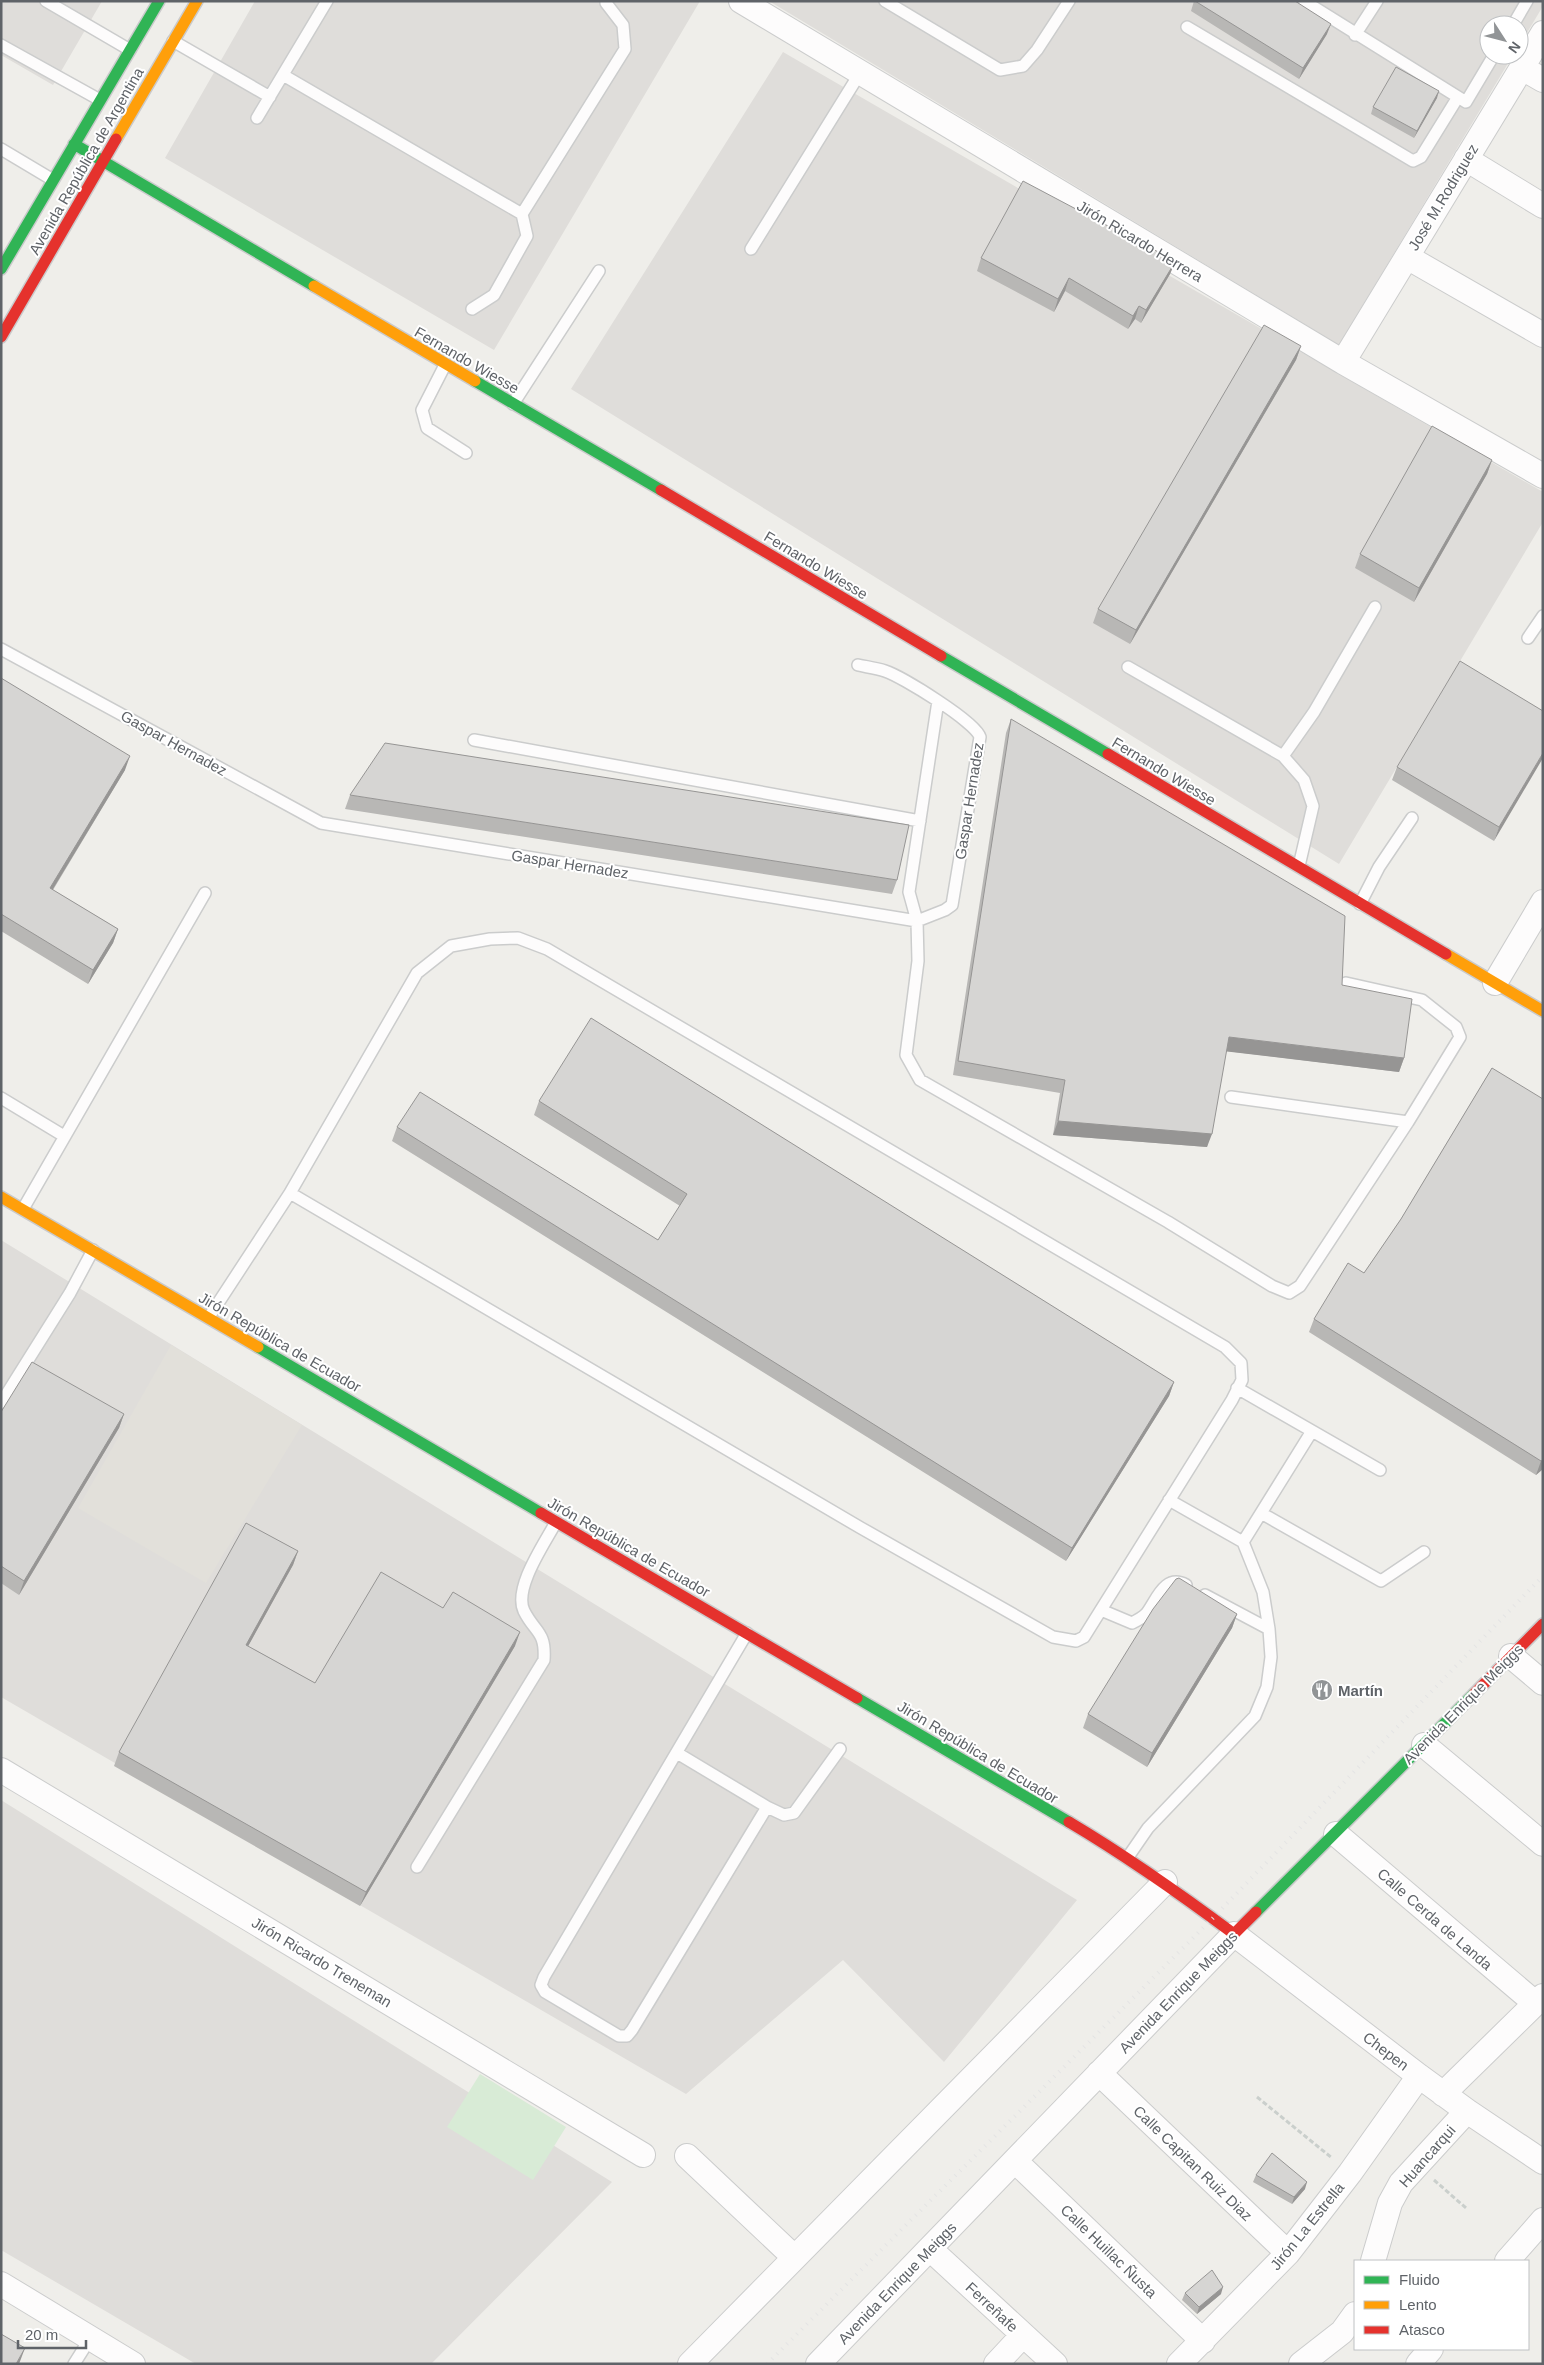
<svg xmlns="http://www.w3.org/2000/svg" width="1544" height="2365" font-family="Helvetica,sans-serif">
<rect width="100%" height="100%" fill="#efeeea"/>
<!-- industrial -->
<path fill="#dfddda" d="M1,1H102L53,85L1,55Z
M255,1H700L494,350L165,158Z
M769,1H1543V6L1519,46V25H1489V55H1513L1339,345Z
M783,52L1543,492V522L1339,864L571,389Z
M1,1240L1077,1900L944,2062L843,1960L686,2094L1,1697Z
M1,1800L612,2182L431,2364H196L1,2250Z"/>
<!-- education -->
<path fill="#e2e0da" d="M171,1345L302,1425L206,1583L78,1508Z"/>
<!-- green -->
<path fill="#d8ebd6" d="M480,2074L566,2127L533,2180L447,2127Z"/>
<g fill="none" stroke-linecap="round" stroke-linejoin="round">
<!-- lane casing -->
<g stroke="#cbcccc" stroke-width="14">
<path id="lane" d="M46,1L130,50
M885,1L1000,70L1023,66L1037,50L1069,1
M1304,1L1466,102L1494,55
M1513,25L1527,1
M1187,27L1413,161L1421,157L1458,97
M1355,35L1377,1
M173,41L270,97
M1,45L100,100
M283,75L522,214L527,236L494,295L472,309
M257,118L327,1
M1,149L53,180
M522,214L625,49L623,25L606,3
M751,249L860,73
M445,365L422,410L427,428L466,453
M513,404L599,271
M1528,638L1543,616
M1,649L321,823L917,921L945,910L952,905L980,737C976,722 901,676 885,671C876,668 867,667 858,665
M1128,667L1283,756
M938,701L909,892L917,921L918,961L906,1055L920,1080L1168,1222L1272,1286L1289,1293L1300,1286L1408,1122L1460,1037L1456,1027L1422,1000L1346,983
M474,740L920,821
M1299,866L1313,806L1304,780L1283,756L1314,712L1375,607
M1360,904L1379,867L1412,818
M1231,1097L1408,1122
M1,1098L64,1136
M23,1209L205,893
M209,1317L290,1193L417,973L451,946L490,939L518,938L547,949L1225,1347L1241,1363L1242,1380L1232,1400L1084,1637L1076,1641L1053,1637L861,1528L290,1193
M1237,1388L1380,1470
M1,1403L70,1293L93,1250
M1261,1513L1381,1581L1424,1552
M1243,1542L1312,1431
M1205,1595L1269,1629
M1101,1610L1132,1623C1136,1621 1142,1618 1146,1614C1156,1602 1164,1573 1186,1585
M747,1633L544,1977L541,1985L545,1992L619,2036H627L632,2030L767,1807
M677,1753L767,1807L784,1815L794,1813L840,1749
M1128,1857L1148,1828L1255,1716L1267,1687L1271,1657L1269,1629L1263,1592L1243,1542L1169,1500
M417,1867L544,1660C546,1631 535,1633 524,1611C513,1588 545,1543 556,1522
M74,2364L91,2337"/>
</g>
<!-- street casing -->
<g stroke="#cbcccc" stroke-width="26">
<path id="street" d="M741,1L1343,362L1543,476
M1522,68L1543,80
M1466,159L1543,206
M1407,257L1543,335
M1343,362L1543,33
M1495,983L1543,902
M1511,1656L1543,1683
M1424,1745L1543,1844
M1,1770L643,2155
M1336,1834L1535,2003
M1099,2073L1288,2253
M1443,2094L1543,1996
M687,2156L794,2257
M1015,2161L1203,2341
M930,2249L1055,2364
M1373,2261L1390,2203L1401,2183L1467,2111
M1507,2261L1543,2220
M1,2284L133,2364
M690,2364L1165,1882
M818,2364L1234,1934L1419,2076L1467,2111L1543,2162
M996,2364L1023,2335
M1179,2364L1288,2253L1350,2173L1419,2076
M1301,2364L1342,2332L1355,2314
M1418,2364L1431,2349"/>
</g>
<!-- fast casing -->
<g stroke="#cacacb" stroke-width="14">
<path id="fast" d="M74,144L314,286
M1,269L159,1
M475,381L661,490
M941,656L1108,754
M258,1347L541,1513
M857,1698L1069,1822
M1256,1912L1474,1694"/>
</g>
<!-- slow casing -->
<g stroke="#cacacb" stroke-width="14">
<path id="slow" d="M116,139L197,1
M314,286L475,381
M1446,954L1543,1011
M1,1197L258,1347"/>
</g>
<!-- jam casing -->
<g stroke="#cacacb" stroke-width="14">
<path id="jam" d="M1,337L116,139
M661,490L941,656
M1108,754L1446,954
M541,1513L857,1698
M1474,1694L1543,1624
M1069,1822C1128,1857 1179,1893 1234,1934L1256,1912"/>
</g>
<!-- path -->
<path stroke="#cacfcc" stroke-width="3" stroke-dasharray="5 2.5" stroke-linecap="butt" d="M1257,2097L1332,2158
M1434,2180L1466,2208"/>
<!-- lane -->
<use href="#lane" stroke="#fdfcfc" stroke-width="11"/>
<!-- street -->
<use href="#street" stroke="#fdfcfc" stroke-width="24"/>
<!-- fast -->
<use href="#fast" stroke="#30b455" stroke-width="11"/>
<!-- slow -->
<use href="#slow" stroke="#ff9f0a" stroke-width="11"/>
<!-- jam -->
<use href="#jam" stroke="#e5322d" stroke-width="11"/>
<!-- rail -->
<path stroke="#e4e4e4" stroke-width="4" stroke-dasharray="1 6" stroke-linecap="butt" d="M767,2364L1212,1919L1543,1576"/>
</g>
<!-- wall -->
<path fill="#b8b7b5" d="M1194,1H1295L1327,34L1299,79L1191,11Z
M1437,98L1414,138L1371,114L1373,107Z
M981,258L1175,262L1170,274L1141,323L1135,319L1128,329L1065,291L1054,312L977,271Z
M1301,346L1296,360L1130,644L1093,623L1098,609Z
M1492,460L1487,474L1414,602L1355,568L1360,554Z
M1,678L125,770L53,890L118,929L113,943L88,984L1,931Z
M1543,711L1494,841L1392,780L1397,767Z
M1011,719L1342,985L1404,1058L1399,1072L1226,1051L1207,1147L1053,1135L1060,1093L953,1075L1006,733Z
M350,795L897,880L892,894L345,809Z
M1492,1068L1543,1469L1536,1475L1309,1332L1314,1319L1364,1273L1401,1219Z
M539,1101L1174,1382L1169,1396L1066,1561L392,1141L397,1127L658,1240L680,1206L534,1115Z
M1,1412L124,1414L119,1428L19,1595L1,1583Z
M298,1551L293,1565L248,1646L315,1683L443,1608L515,1646L360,1906L114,1766L119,1752Z
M1237,1614L1232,1628L1147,1767L1083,1728L1088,1714Z
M1256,2175L1305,2189L1292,2204L1253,2182Z
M1185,2293L1221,2294L1197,2314L1182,2300Z"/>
<!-- shaded-wall -->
<path fill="#969594" d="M1331,24L1327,34L1299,79L1303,68Z
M1439,91L1437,98L1414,138L1417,131Z
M1175,262L1170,274L1141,323L1146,310Z
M1069,278L1065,291L1054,312L1058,299Z
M1139,306L1135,319L1128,329L1133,316Z
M1301,346L1296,360L1130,644L1136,630Z
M1492,460L1487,474L1414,602L1419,588Z
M1543,753V758L1494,841L1499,827Z
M130,756L125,770L45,902L50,888Z
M118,929L113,943L88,984L93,970Z
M1229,1037L1404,1058L1399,1072L1223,1051Z
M1058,1121L1212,1134L1207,1147L1053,1135Z
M1174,1382L1169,1396L1066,1561L1072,1548Z
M124,1414L119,1428L19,1595L24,1581Z
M1543,1460V1469L1536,1475L1541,1461Z
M298,1551L293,1565L241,1659L246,1645Z
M1237,1614L1232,1628L1147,1767L1152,1753Z
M520,1632L515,1646L360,1906L366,1892Z
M1307,2182L1305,2189L1292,2204L1294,2197Z
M1223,2287L1221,2294L1197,2314L1199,2307Z
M25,2348L19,2364H16Z"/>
<!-- building -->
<path fill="#d6d5d3" stroke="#969594" d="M1195,1H1295L1331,24L1303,68Z
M1396,67L1439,91L1417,131L1373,107Z
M1023,181L1125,235L1126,233L1175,262L1146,310L1139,306L1133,316L1069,278L1058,299L981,258Z
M1264,325L1301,346L1136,630L1098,609Z
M1432,426L1492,460L1419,588L1360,554Z
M1460,661L1543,711V753L1499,827L1397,767Z
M1,678L130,756L50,888L118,929L93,970L1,914Z
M1011,719L1345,916L1342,985L1412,999L1404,1058L1229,1037L1212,1134L1058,1121L1065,1080L958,1061Z
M385,743L909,825L897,880L350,795Z
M591,1018L1174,1382L1072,1548L397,1127L420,1092L658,1240L687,1194L539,1101Z
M1492,1068L1543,1099V1460L1541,1461L1314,1319L1348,1263L1364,1273L1401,1219Z
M32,1362L124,1414L24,1581L1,1566V1412Z
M246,1523L298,1551L246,1645L315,1683L381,1572L443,1608L453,1592L520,1632L366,1892L119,1752Z
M1179,1578L1237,1614L1152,1753L1088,1714L1153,1609L1176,1579Z
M1272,2153L1307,2182L1294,2197L1256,2175Z
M1212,2270L1223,2287L1199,2307L1185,2293Z
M1,2334L25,2348L16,2364H1Z"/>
<!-- icons -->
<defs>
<g id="restaurant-disc" transform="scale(1.125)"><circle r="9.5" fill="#919496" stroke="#fff"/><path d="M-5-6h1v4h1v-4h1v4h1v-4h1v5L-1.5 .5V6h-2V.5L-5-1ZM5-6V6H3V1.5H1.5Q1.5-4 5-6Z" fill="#fff"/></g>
</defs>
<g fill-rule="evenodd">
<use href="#restaurant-disc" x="1322" y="1690"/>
</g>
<g text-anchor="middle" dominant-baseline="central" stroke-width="4" stroke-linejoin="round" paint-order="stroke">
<!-- street labels -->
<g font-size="15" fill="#5f6368" stroke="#fff">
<text transform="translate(86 161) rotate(-60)">Avenida República de Argentina</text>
<text transform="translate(1443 197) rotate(-59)">José M.Rodriguez</text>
<text transform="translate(1140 241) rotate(31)">Jirón Ricardo Herrera</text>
<text transform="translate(467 360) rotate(30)">Fernando Wiesse</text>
<text transform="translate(816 565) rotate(31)">Fernando Wiesse</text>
<text transform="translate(174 743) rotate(29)">Gaspar Hernadez</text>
<text transform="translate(1164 771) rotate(31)">Fernando Wiesse</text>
<text transform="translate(969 801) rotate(-81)">Gaspar Hernadez</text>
<text transform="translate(570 864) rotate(9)">Gaspar Hernadez</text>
<text transform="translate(280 1342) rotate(30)">Jirón República de Ecuador</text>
<text transform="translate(629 1547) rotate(30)">Jirón República de Ecuador</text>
<text transform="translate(1463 1704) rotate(-45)">Avenida Enrique Meiggs</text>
<text transform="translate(978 1752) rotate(31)">Jirón República de Ecuador</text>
<text transform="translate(1435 1919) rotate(41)">Calle Cerda de Landa</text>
<text transform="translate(322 1962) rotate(31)">Jirón Ricardo Treneman</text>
<text transform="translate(1178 1992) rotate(-46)">Avenida Enrique Meiggs</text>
<text transform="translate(1386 2051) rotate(37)">Chepen</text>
<text transform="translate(1427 2156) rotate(-49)">Huancarqui</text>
<text transform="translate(1193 2163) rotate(44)">Calle Capitan Ruiz Diaz</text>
<text transform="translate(1307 2226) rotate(-51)">Jirón La Estrella</text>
<text transform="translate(1109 2251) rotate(44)">Calle Huillac Ñusta</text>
<text transform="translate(897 2283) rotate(-46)">Avenida Enrique Meiggs</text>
<text transform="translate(992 2307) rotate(43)">Ferreñafe</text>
</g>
<!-- poi labels -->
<g font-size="15" font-weight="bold" fill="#5f6368" stroke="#fff" text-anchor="start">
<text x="1338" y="1690">Martín</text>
</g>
</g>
<!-- border -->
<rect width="1544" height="2365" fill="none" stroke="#5f6368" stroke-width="5"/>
<!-- legend -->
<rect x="1354" y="2260" width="175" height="90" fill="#ffffff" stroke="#bfc1c3"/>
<rect x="1364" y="2276" width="25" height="8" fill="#30b455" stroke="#bfc1c3"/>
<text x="1399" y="2285" font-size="15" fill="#5f6368">Fluido</text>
<rect x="1364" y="2301" width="25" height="8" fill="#ff9f0a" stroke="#bfc1c3"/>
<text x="1399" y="2310" font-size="15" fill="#5f6368">Lento</text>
<rect x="1364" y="2326" width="25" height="8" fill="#e5322d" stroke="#bfc1c3"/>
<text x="1399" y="2335" font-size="15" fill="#5f6368">Atasco</text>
<!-- north arrow -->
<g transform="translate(1504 40) rotate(126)"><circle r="24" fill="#ffffff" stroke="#bfc1c3"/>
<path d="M0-4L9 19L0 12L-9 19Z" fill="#919496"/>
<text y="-8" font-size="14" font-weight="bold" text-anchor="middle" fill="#5f6368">N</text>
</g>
<!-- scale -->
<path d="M18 2340v8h68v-8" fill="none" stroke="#5f6368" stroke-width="2.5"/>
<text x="25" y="2340" font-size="15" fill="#5f6368" stroke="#ffffff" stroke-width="4" paint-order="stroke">20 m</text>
</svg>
